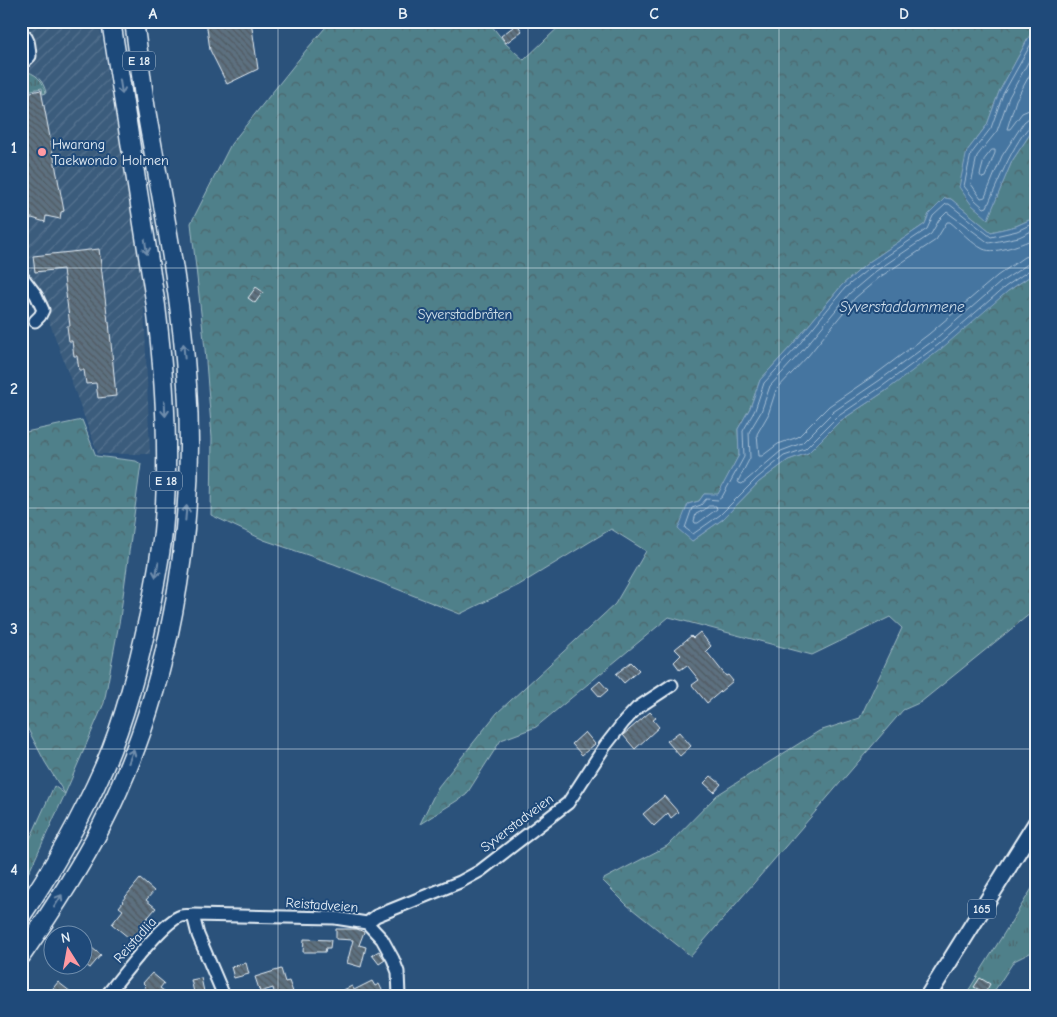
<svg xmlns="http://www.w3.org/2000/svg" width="1057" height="1017" font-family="'Comic Neue',sans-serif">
<defs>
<pattern id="industrial-furrows" width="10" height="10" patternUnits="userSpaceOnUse" patternTransform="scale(1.25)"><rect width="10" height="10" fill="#3a5b7c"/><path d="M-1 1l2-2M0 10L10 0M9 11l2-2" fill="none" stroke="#56738f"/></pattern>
<pattern id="grass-tufts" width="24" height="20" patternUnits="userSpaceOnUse" patternTransform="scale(1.25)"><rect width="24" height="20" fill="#50808a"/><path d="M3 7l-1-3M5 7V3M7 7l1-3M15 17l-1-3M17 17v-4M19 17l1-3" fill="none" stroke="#4c676d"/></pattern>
<pattern id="forest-crowns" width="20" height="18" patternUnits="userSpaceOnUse" patternTransform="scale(1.25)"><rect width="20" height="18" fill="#50808a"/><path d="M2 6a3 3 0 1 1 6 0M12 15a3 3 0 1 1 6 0" fill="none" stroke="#4c676d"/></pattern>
<pattern id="building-back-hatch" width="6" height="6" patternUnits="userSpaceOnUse" patternTransform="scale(1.25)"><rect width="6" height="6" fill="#5d707f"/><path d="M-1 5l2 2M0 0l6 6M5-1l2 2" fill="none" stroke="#505a62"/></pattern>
</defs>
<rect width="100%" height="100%" fill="#2b527b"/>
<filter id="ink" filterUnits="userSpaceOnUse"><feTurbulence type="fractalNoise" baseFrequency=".02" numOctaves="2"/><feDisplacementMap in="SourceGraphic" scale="10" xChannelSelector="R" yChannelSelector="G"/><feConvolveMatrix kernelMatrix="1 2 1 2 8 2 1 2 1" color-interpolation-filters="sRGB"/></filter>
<g filter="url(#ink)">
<!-- industrial -->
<path fill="url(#industrial-furrows)" d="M21,21H99L143,280L150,454H98L49,321L21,280Z"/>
<!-- grass -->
<path fill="url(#grass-tufts)" stroke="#9cb8c1" d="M23,71C35,72 44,81 46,93L43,94L42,88L21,92V73Z
M54,786L65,794L30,870L21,883V855L30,839Z
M1036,882V950L1014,961L991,996H965Z"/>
<!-- forest -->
<path fill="url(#forest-crowns)" stroke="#9cb8c1" d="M331,21H488L506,44L524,60L565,21H1036V24L999,92L987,125L967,151L971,204L988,218L1012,161L1036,125V217L1016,226L991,232L951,199L945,198L929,214L925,224L869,262L842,285L793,344L760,380L750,408L738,429L739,455L718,495L704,494L699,501L688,504L692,541L723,519L759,482L788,460L808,453L840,421L887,390L1008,291L1036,272V609L921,702L903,710L691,956L627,905L602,880L667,846L717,795L819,731L860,718L902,628L890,617L812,655L669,617L536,727L501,740L466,795L420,824L438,787L497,713L615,604L646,551L611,529L519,585L460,614L334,564L264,540L211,515L212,438L205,349L191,223L231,144L307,49Z
M82,420L96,456L136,461L141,464L120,618L104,703L65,794L45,762L21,716V433Z"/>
<!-- water -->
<path fill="#4474a0" stroke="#86a6c3" d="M1036,24V125L1012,161L988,219L971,204L959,187L967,151L987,125L999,92Z
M945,198L951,199L991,232L1016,226L1036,217V272L1008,291L941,349L887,390L840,421L808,453L788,460L759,482L723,519L692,541L678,529L688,504L699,501L704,494H718L739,455L738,429L750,408L760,380L793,344L842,285L869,262L925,224L929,214Z"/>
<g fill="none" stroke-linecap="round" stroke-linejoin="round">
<!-- shore -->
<path stroke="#a6bfd5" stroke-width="1" d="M1036,35L1003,94L991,128L971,154L964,186L975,200L984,208L987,207C994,192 1020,125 1036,123
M1036,48L1009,97L997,131L977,156L971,184L981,198L985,197L1002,156L1024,122L1029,118L1036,116
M1036,63L1016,100L1007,129H1010L1022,113L1029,110L1036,109
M992,150H995V153L985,177L982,178L980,175L984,160Z
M1036,222L1017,231L991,237L949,204H946L933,216L927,229L872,266L845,288L797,347L764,383L755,410L743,431L744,457L722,497L718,500L706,499L701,505L692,508L685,528L693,534L720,515L756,479L784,456L805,449L837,417L884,385L938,345L1005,287L1031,269L1036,268
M1036,229L1019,237L989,243L947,212L939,220L931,234L876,271L850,293L802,351L770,386L761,412L749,432L750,458L738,481L739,483L742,484L781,451L802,443L833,412L880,380L934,340L1001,282L1028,264L1036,262
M1036,238C1024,243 996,255 983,249C971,243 960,230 950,222H947L936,240L880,277L855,298L808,356L776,390L768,415L757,434L759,456H762L778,444L798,437L829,406L876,374L929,334L997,276L1024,257L1036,254
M709,506H716L717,509L698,523H695L694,521L696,514L704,510Z"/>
</g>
<!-- building -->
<path fill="url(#building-back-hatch)" stroke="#e8f1f8" d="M206,21H251L258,69L227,84L210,50Z
M517,24L522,31L506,43L501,36Z
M41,90L64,211L61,212L60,219L46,216L45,222L32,218L21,220V160H25L21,136V94Z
M99,249L108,322H109L116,396L98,398L96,383L86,384L84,370H79L77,356H74L72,341H69L67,326H70L63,269L35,272L33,256Z
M256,287L263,292L255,303L248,298Z
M700,632L711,646L706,651L726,676L728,675L733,681L707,703L692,685L699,680L687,665L680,670L674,662L681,655L675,649L691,636L693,638Z
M631,662L639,670L624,683L616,674Z
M600,681L608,690L600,697L592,688Z
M650,712L656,718L653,720L659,727L635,749L623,735Z
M585,732L595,744L582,755L572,744Z
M679,732L691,746L680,756L667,741Z
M711,776L721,784L714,792L704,783Z
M664,796L678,812L671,818L668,813L654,826L643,814Z
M140,879L154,891L146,900L156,908L142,924L146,927L134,942L112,924L123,910L119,907L123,902L122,901Z
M336,929H357L364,932L359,945L366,947L361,967L347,963L353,940L336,939Z
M304,939L331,940L330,948H326L325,952H303Z
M88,945L101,955L90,968L82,962V951Z
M379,951L385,960L379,964L372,955Z
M246,963L249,974L234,978L231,967Z
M281,969L285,982L289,981L293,992L275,996L273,988L260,992L255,977Z
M152,973L164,983L160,988L164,991L161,996H138L146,986L143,983Z
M201,978L205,996H195L191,980Z
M980,978L990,984L985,993L974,987Z
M372,981L375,986L379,984L384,994L379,996H330L352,986L354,990Z
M58,982L76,996H47Z"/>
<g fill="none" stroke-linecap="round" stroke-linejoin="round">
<!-- minor casing -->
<g stroke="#e8f1f8" stroke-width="15">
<path id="minor" d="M21,33C30,37 29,48 30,56L21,65
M21,275L36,295L43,310L40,316L35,321
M193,915L198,935L224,996
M367,923L376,916L460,882L480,871L568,803L605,746L623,723L637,708L672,685
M106,996C120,979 163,921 181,916C184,915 189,916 193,915L335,918L367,923L382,939L393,959L398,972L399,996"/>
</g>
<!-- major casing -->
<g stroke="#e8f1f8" stroke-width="19">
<path id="major" d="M928,996L1036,823"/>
</g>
<!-- highway casing -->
<g stroke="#e8f1f8" stroke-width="21">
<path id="highway" d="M21,916C53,869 81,819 104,767C125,719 138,666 149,615C154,588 160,560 163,532C170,457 165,381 156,306L111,21
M21,956C50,914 78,872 101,827C169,694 197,533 187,385C181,290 161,197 145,104C141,76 138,49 134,21"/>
</g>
<!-- minor -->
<use href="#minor" stroke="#1f4a7a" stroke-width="11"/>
<!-- major -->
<use href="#major" stroke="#1f4a7a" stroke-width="15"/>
<!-- highway -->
<use href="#highway" stroke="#1f4a7a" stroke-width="18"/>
</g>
<!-- one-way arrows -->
<defs><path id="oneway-shaft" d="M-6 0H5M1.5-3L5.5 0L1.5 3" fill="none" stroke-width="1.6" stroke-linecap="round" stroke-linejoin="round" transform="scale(1.25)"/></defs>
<g stroke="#6f8dac">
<use href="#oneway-shaft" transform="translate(121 87) rotate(81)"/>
<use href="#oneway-shaft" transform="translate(146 247) rotate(81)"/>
<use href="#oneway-shaft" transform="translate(184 351) rotate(-95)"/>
<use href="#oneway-shaft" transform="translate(165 409) rotate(87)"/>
<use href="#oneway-shaft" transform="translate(186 513) rotate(-85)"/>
<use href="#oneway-shaft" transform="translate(157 570) rotate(99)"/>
<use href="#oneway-shaft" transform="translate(131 756) rotate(-70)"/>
<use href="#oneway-shaft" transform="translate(58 901) rotate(-58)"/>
</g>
</g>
<!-- grid -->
<path fill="none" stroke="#e8f1f8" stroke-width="1" stroke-opacity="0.55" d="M278,21V996M528,21V996M779,21V996M21,268H1036M21,508H1036M21,749H1036"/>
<!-- markers -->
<circle fill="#ff9aa2" stroke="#1f4a7a" stroke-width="2" cx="42" cy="152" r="5"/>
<g text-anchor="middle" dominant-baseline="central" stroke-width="4" stroke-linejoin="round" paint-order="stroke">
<!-- shield labels -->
<g fill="#1f4a7a" stroke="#acbfd2" stroke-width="1">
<rect x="123" y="51.5" width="32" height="19" rx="4"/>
<rect x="150" y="471.5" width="32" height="19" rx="4"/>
<rect x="968" y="899.5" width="28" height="19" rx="4"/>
</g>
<g font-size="12" font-weight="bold" fill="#e8f1f8">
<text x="139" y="61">E 18</text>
<text x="166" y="481">E 18</text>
<text x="982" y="909">165</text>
</g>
<!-- poi labels -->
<g font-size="14" fill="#e8f1f8" stroke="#1f4a7a" text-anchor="start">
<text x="52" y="144">Hwarang<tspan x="52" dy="16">Taekwondo Holmen</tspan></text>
</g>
<!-- park labels -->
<g font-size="14" fill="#d1e0e8" stroke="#1f4a7a">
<text x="465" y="314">Syverstadbråten</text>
</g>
<!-- street labels -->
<g font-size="14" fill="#e8f1f8" stroke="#1f4a7a">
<text transform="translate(517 823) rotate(-37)">Syverstadveien</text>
<text transform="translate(322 905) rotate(4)">Reistadveien</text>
<text transform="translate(135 940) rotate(-48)">Reistadlia</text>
</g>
<!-- water labels -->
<g font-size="15" font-style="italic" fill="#cfdeeb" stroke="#1f4a7a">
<text x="902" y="307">Syverstaddammene</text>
</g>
</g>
<!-- margin -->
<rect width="1057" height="1017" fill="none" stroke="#1f4a7a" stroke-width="55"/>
<!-- north arrow -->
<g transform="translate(68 950) rotate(349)"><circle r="24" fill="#1f4a7a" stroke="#6f8dac"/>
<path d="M0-4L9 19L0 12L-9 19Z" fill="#ff9aa2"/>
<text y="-8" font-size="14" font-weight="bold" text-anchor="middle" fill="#e8f1f8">N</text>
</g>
<rect x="28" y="28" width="1002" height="962" fill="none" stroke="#e8f1f8" stroke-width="2"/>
<g font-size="16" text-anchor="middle" font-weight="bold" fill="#e8f1f8">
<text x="153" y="19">A</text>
<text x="403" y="19">B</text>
<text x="654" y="19">C</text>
<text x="904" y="19">D</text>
<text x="14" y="153">1</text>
<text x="14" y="394">2</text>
<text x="14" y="634">3</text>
<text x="14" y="875">4</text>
</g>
</svg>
